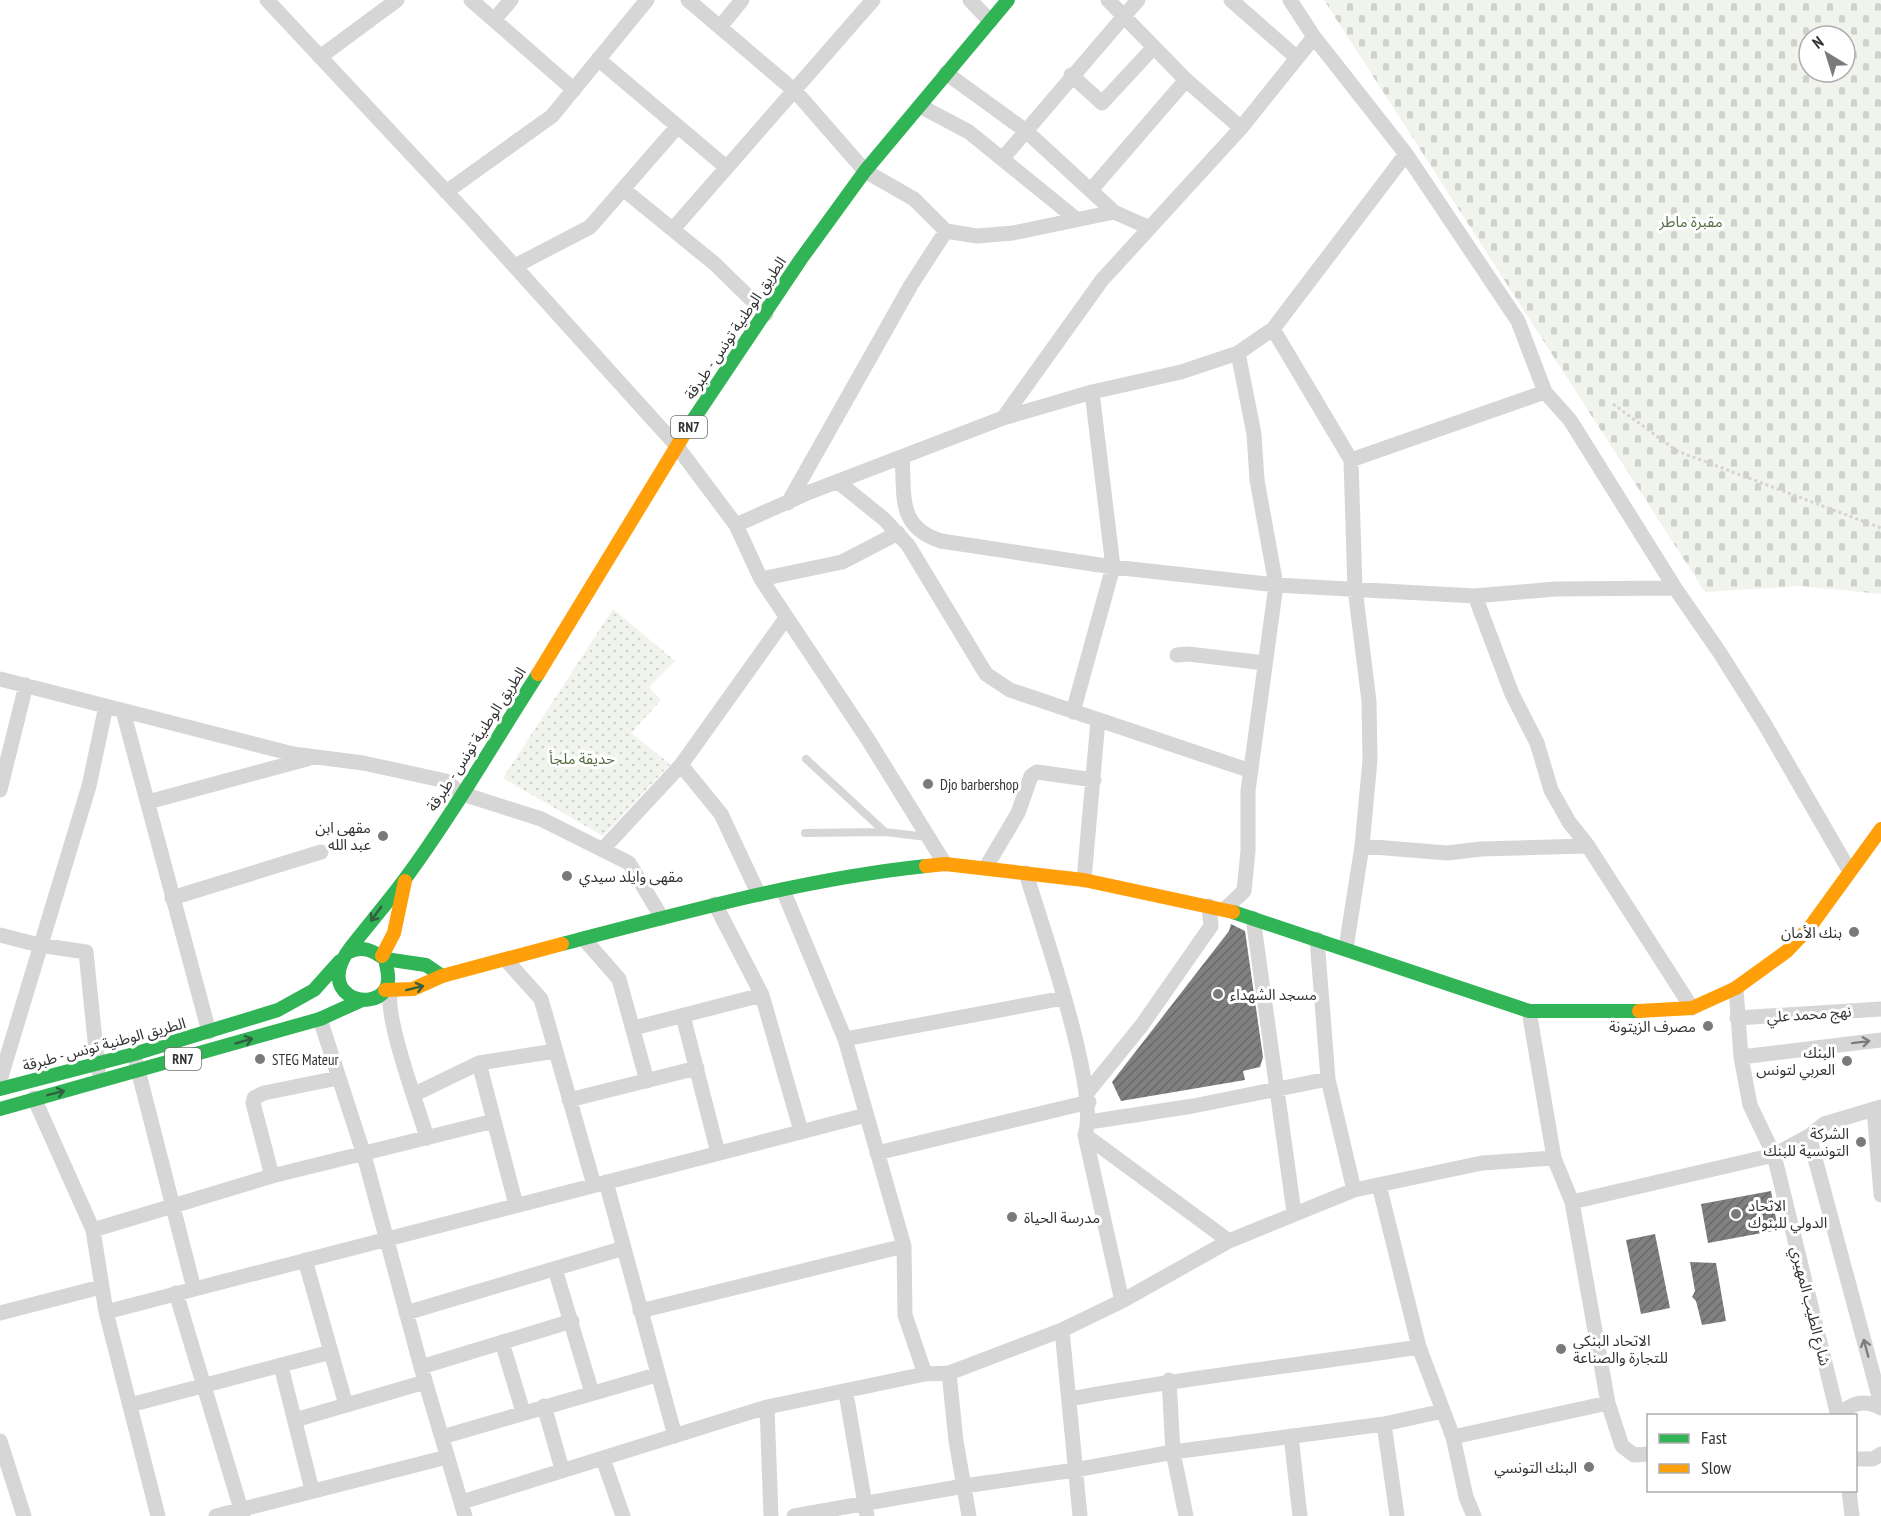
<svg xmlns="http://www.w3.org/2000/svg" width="1881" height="1516" font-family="'PT Sans Narrow','Noto Sans Arabic',sans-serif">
<defs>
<pattern id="grass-dots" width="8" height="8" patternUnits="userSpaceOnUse" patternTransform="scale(1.5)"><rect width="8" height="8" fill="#f1f3ed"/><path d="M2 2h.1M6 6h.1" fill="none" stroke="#cfd1cc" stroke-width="1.8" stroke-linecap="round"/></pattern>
<pattern id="cemetery-stones" width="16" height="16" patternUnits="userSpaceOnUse" patternTransform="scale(1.5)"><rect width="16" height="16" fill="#f1f3ed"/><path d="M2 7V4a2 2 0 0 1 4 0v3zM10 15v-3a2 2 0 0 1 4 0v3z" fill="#cfd1cc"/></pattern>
<pattern id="building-hatch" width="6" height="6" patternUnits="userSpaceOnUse" patternTransform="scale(1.5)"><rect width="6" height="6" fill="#808080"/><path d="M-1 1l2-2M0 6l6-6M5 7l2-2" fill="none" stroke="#696969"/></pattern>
</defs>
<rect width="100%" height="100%" fill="#fff"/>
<!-- grass -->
<path fill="url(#grass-dots)" d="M613,609L675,661L649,687L661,700L631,733L670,764L603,836L503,778Z"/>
<!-- cemetery -->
<path fill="url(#cemetery-stones)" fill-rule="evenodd" d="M1324,0H1881V594L1801,586L1705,592ZM1809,36H1845V72H1809Z"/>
<!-- building -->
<path fill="url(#building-hatch)" d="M1231,924L1245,931L1263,1057L1260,1067L1243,1071L1245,1080L1121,1101L1112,1082L1229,931Z
M1771,1191L1778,1230L1708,1243L1701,1204Z
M1655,1234L1670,1308L1641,1314L1626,1240Z
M1690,1262L1716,1263L1726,1321L1702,1325L1696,1301L1692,1297L1695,1291Z"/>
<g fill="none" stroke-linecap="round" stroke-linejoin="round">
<!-- path -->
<path stroke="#d4d4d4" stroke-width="3" stroke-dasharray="3 3" stroke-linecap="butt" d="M1613,404L1677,451L1881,528"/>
<!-- lane -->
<path stroke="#d6d6d6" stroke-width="8" d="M806,759L885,832
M805,833L885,832L927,837"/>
<!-- street -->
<path stroke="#d6d6d6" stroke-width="15" d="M267,0L470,217L676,445L736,525L761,579L867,738L945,864
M471,0L574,90
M688,0L796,92L865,171L914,199L946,231L977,236L1013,233L1114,212L1150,228
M970,0L990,21
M1108,0L1186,80L1241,128
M1231,0L1296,57
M1290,0L1314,37L1406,154L1518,321L1545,392L1570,420L1675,588L1720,653L1764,723L1849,870
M494,20L511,0
M720,27L742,0
M320,57L397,0
M598,59L726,167
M946,73L1026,131L1114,212
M1071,75L1102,103L1153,48
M920,106L969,132L1075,218
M1003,158L1138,0
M623,189L715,264L766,314
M1091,190L1186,80
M446,192L552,116L647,0
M673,229L873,0
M515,266L590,227L677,127
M1273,329L1351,460L1355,589L1369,701L1370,760L1362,846L1346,948
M1003,418L1102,280L1241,128L1314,37
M902,458C905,497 897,527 941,541L1113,567L1276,585L1475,596L1555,589L1675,588
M1351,460L1545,392
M838,482L884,519L908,545L986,674L1010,690L1251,771
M788,503L911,285L946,231
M736,525L810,492L1003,418L1092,392L1181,372L1238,353L1273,329L1406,154
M761,579L842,562L898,533
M1475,596L1512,694L1537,743L1551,790L1569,822L1588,846L1692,1008
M1177,655L1188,654L1265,663
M0,679L293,754L363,763L446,781L460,793L541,819L629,863L662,918
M123,711L209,1032
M1073,712L1113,567L1092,392
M681,765L721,814L759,895
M0,790L26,685
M148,802L307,759
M1362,846L1447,853L1481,849L1588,846
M603,849L681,765L786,618
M986,867L1018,813L1031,776L1037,772L1094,780
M1026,873C1042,928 1100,1088 1085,1135L1122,1301
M1084,880L1098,720
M783,890L845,1039L904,1246L905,1315L925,1374
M172,898L321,852
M715,904L762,995L801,1131
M1225,909L1244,891L1248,851V791L1276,585L1257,480L1254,434L1238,353
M1253,918L1294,1212
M0,935L39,945L86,952L98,1070
M584,939L619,979L647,1081
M1317,939L1328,1079L1354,1190
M506,960L541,999L594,1185
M1736,988L1741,1057L1750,1105L1774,1155L1838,1416
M391,991C383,1014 419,1109 427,1138
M1529,1011L1554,1158L1572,1202L1608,1403L1622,1446L1634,1455L1648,1454
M683,1016L718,1153
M1737,1018L1881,1009
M320,1019L364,1155L421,1367L465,1516
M634,1028L762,995
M845,1039L1064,998
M1741,1057L1881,1040
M136,1062L194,1289
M479,1063L516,1205
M0,1080L89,786L106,706
M1087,1093L1142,1025L1211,926L1209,906
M415,1094L479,1063L555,1051
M34,1098L93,1230L106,1312L158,1516
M569,1100L697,1068
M1874,1109L1881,1195
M1089,1122L1193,1106L1328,1079
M1085,1135L1229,1241
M1809,1136L1881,1404
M877,1153L1089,1102
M272,1176L253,1103L254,1098L264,1093L338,1078
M606,1182L675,1436
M1379,1185L1419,1347L1453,1437L1466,1497L1474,1516
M1572,1202L1774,1155L1809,1136L1824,1124L1881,1107
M93,1230L272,1176L494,1121
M305,1260L346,1405
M555,1269L592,1393
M176,1293L243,1516
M640,1311L904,1246
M106,1312L866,1115
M0,1313L101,1287
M406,1313L624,1248
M1062,1330L1080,1516
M502,1342L523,1412
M281,1366L312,1490
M421,1367L572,1321
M949,1373L956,1441L969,1516
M1169,1380L1173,1452L1186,1516
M846,1393L867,1516
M1070,1399C1186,1377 1303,1365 1419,1347
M130,1405L331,1352
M544,1406L562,1469
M767,1407L771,1516
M1839,1416C1851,1402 1865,1399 1881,1408
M295,1420L425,1382
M1384,1424L1397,1516
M1291,1436L1300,1516
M442,1437L656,1375
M1453,1437L1608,1403
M0,1441L24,1516
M603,1459L623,1516
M1856,1459H1873L1881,1454
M1849,1490L1852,1516
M462,1502L767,1407L925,1374L949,1373L1062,1330L1122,1301L1229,1241L1354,1190L1482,1163L1554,1158
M216,1516L447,1457
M794,1516L964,1486L1075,1470L1173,1452L1384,1424L1443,1411"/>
<!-- fast -->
<path stroke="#30b455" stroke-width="14" d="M691,423L801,259L865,171L1008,0
M1233,912L1529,1011H1639
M562,944C682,913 802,879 926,866
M349,952C363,945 373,951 385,959C387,969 391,981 385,990C370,1013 314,994 351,947C369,924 388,902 405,879C453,814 494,742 538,674
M385,959L426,965L442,976
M0,1089L134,1054L278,1010L314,990L340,961
M0,1109L320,1019L362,1000"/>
<!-- slow -->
<path stroke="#ff9f0a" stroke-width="14" d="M538,674L691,423
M926,866L945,864L1084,880L1233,912
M382,956L394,933L405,881
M385,990L413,989L442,976L562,944
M1639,1011L1692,1008L1736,988L1787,951L1810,927L1881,829"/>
</g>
<!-- one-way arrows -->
<defs><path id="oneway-shaft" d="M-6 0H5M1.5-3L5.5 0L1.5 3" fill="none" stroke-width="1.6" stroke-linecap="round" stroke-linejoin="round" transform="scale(1.5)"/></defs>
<g stroke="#31603e">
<use href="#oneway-shaft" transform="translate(376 914) rotate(126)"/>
<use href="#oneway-shaft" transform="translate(415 988) rotate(-14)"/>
<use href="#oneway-shaft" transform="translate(244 1041) rotate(-16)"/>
<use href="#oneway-shaft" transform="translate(56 1093) rotate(-14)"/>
</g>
<g stroke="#7c7c7c">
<use href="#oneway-shaft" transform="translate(1861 1042) rotate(-7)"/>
<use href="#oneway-shaft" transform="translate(1866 1348) rotate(-105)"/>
</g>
<!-- markers -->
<g fill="#7a7a7a" stroke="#fff" stroke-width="2">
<circle cx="928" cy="784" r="6"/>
<circle cx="383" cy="836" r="6"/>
<circle cx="567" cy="876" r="6"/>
<circle cx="1854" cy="932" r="6"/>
<circle cx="1218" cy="994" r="6"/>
<circle cx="1708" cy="1026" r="6"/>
<circle cx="260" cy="1059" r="6"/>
<circle cx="1847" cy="1061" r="6"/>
<circle cx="1861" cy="1142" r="6"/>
<circle cx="1736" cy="1214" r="6"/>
<circle cx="1012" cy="1217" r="6"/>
<circle cx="1561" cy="1349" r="6"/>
<circle cx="1589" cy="1467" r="6"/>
</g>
<g text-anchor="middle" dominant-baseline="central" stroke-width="6" stroke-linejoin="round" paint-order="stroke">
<!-- shield labels -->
<g fill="#fff" stroke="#707070" stroke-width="1.5">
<rect x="671" y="416" width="36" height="22" rx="4.5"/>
<rect x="165" y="1048" width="36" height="22" rx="4.5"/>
</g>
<g font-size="14" font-weight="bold" fill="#323232">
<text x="689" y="427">RN7</text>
<text x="183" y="1059">RN7</text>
</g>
<!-- park labels -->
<g font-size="15" fill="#566c41" stroke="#fff">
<text x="1691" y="221">مقبرة ماطر</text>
<text x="582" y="758">حديقة ملجأ</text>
</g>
<!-- street labels -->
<g font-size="15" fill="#323232" stroke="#fff">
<text transform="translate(735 328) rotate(-56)">الطريق الوطنية تونس - طبرقة</text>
<text transform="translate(476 739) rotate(-57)">الطريق الوطنية تونس - طبرقة</text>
<text transform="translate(1809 1014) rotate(-4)">نهج محمد علي</text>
<text transform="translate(104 1044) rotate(-15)">الطريق الوطنية تونس - طبرقة</text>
<text transform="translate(1811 1306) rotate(76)">شارع الطيب المهيري</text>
</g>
<!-- poi labels -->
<g font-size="15" fill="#323232" stroke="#fff" text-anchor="start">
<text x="940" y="784">Djo barbershop</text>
<text x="371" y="827" text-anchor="end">مقهى ابن<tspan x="371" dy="17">عبد الله</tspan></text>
<text x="579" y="876">مقهى وايلد سيدي</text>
<text x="1842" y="932" text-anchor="end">بنك الأمان</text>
<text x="1230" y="994">مسجد الشهداء</text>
<text x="1696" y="1026" text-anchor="end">مصرف الزيتونة</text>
<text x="1835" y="1052" text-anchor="end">البنك<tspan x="1835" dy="17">العربي لتونس</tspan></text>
<text x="272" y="1059">STEG Mateur</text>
<text x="1849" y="1133" text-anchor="end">الشركة<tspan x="1849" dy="17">التونسية للبنك</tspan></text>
<text x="1748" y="1205">الاتحاد<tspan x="1748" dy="17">الدولي للبنوك</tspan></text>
<text x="1024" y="1217">مدرسة الحياة</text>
<text x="1573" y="1340">الاتحاد البنكي<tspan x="1573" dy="17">للتجارة والصناعة</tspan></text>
<text x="1577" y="1467" text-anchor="end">البنك التونسي</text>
</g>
</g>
<!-- legend -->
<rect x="1647" y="1414" width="210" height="78" fill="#ffffff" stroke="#adadad" stroke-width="1.5"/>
<rect x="1659" y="1434" width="30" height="9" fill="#30b455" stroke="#adadad" stroke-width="1.5"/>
<text x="1701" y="1444" font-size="18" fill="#323232">Fast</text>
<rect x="1659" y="1464" width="30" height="9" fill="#ff9f0a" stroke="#adadad" stroke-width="1.5"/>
<text x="1701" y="1474" font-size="18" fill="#323232">Slow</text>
<!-- north arrow -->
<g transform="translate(1827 54) rotate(322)"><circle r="28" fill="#ffffff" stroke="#adadad" stroke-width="1.5"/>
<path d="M0-4.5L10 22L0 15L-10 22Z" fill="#7a7a7a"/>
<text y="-9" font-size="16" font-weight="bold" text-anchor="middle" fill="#323232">N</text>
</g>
</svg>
